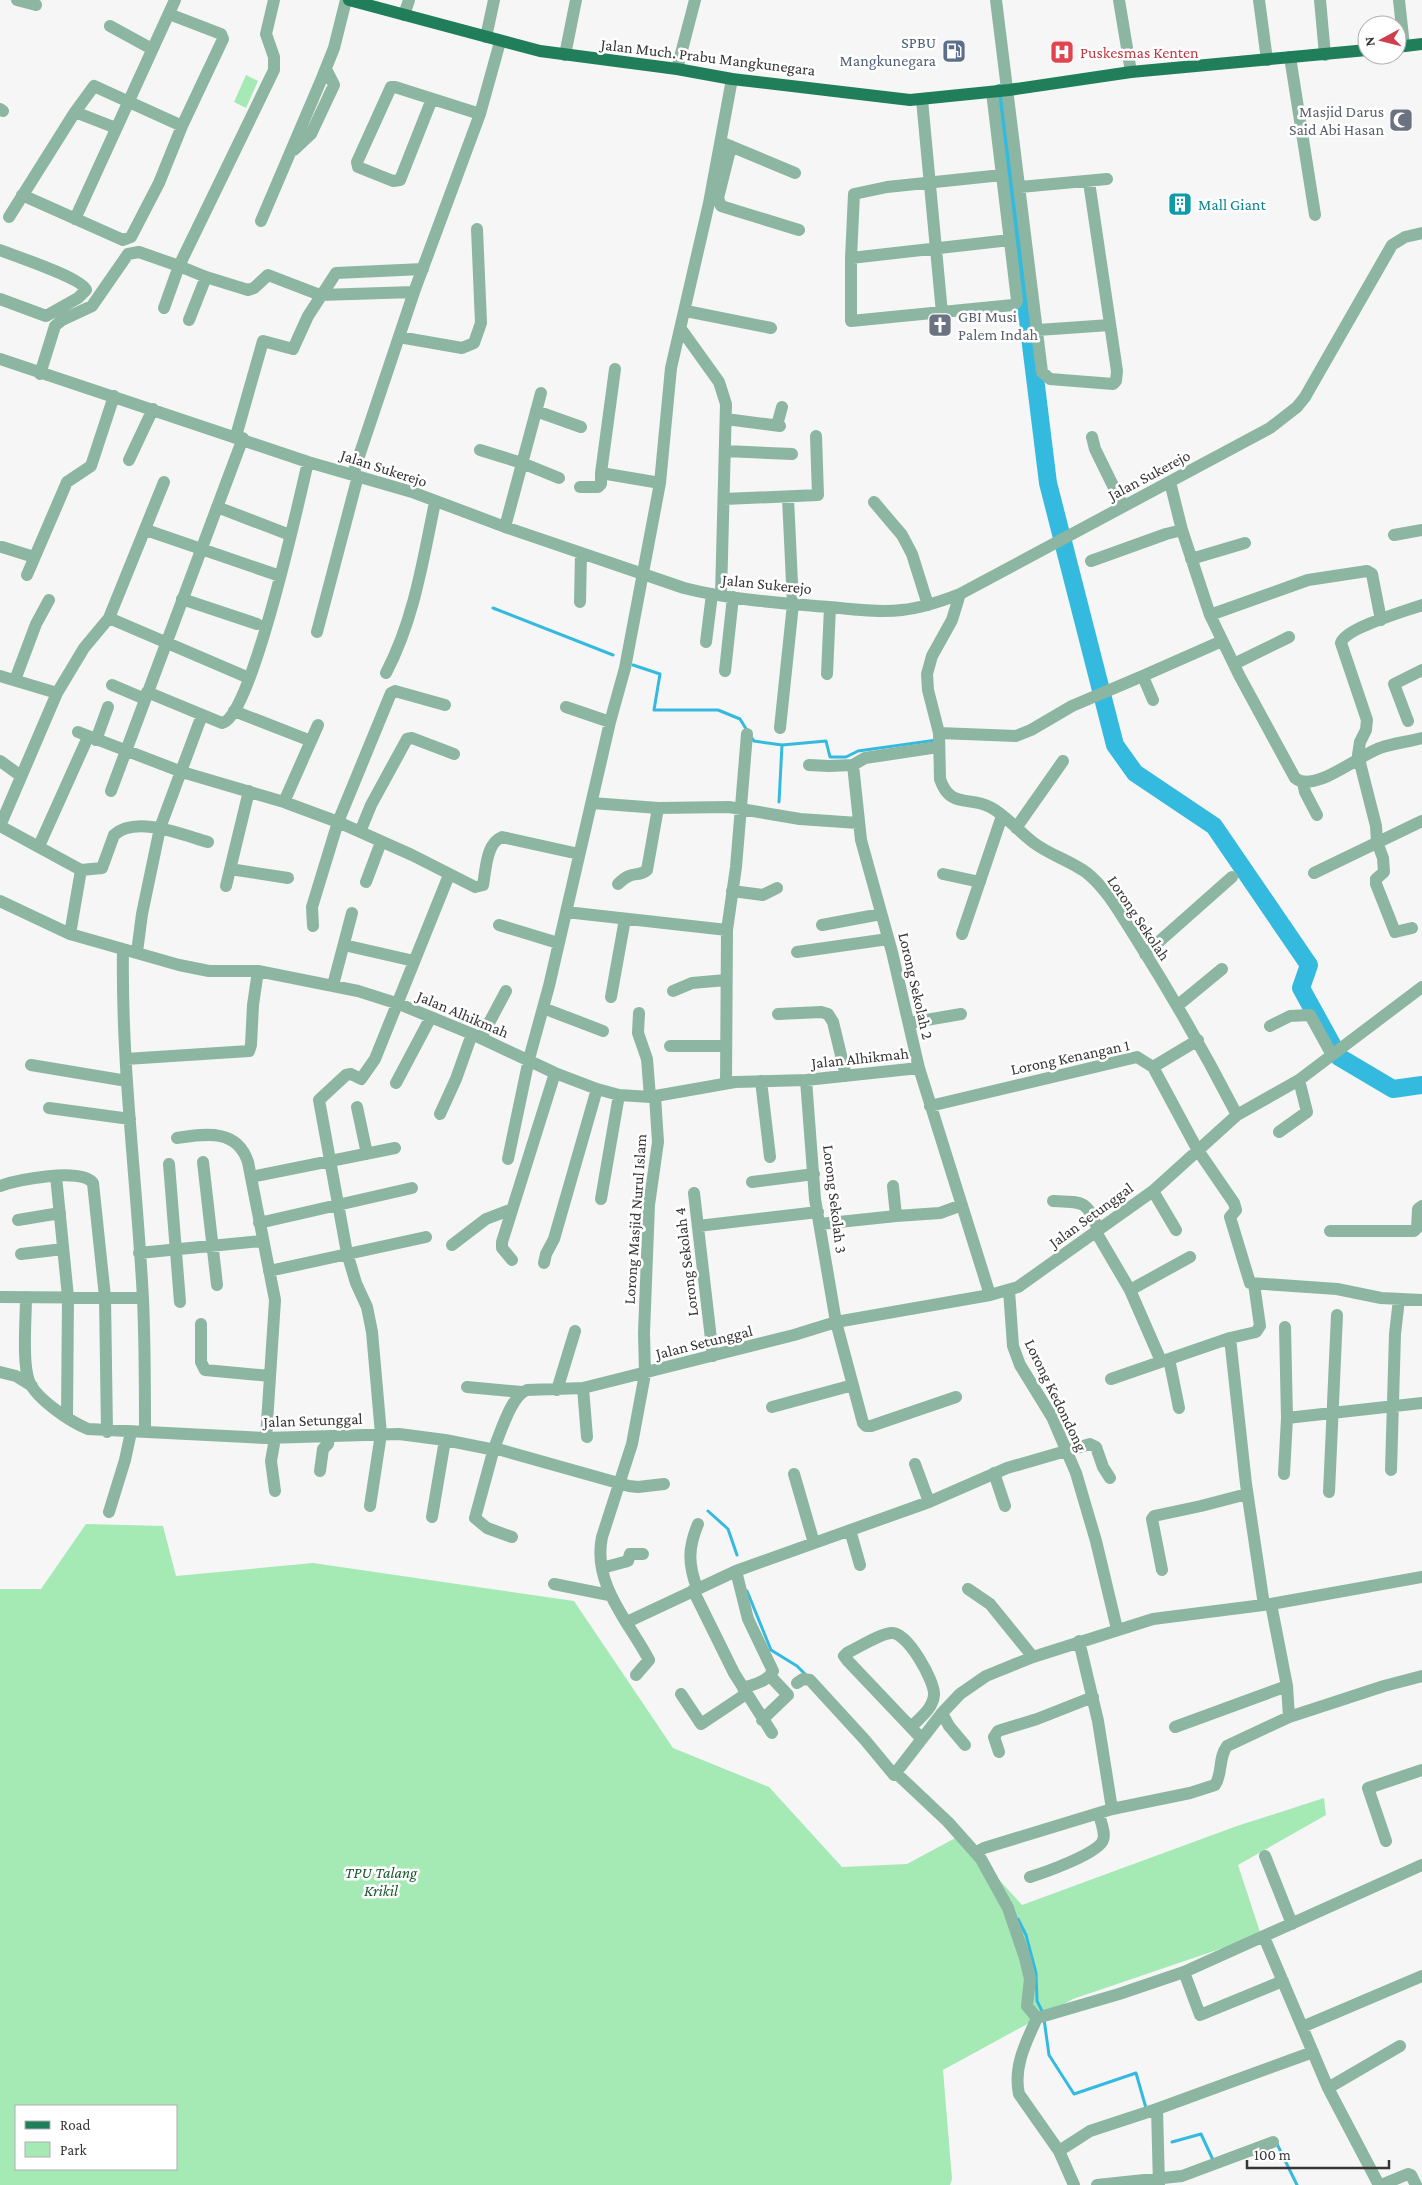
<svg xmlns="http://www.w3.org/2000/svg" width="1422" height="2185" font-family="'Crimson Pro',serif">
<rect width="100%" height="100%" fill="#f6f6f7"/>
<!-- green -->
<path fill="#a5e9b4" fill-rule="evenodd" d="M246,75L258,81L246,108L234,102Z
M86,1524L163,1526L176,1576L313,1563L574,1601L673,1748L769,1787L842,1867L907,1864L959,1836L1022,1905L1237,1826L1324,1798L1326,1815L1238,1865L1261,1935L1073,1999L943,2070L952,2179L950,2185H0V1589H41ZM16,2106H176V2169H16Z"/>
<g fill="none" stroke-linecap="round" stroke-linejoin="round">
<!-- stream -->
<path stroke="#35badf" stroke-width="3" d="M493,608L613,655
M633,665L660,674L654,710H718L740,719L748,732
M751,737L754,741L782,745L826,741L830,757H846L858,751L937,740
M779,802L782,745
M708,1511L728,1529L737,1555
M747,1591L771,1650L797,1666L806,1675
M1018,1919L1026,1935L1036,1973L1037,2001L1043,2013
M1044,2019L1049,2055L1074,2094L1136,2073L1146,2108
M1172,2142L1201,2134L1213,2160
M1277,2144L1297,2185"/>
<!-- river -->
<path stroke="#35badf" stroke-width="18" d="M1000,93L1048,483L1115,745L1135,773L1214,826L1309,965L1301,988L1339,1057L1393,1089L1422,1085"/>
<!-- minor -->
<path stroke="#8cb6a1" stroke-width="12" d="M17,0L36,5
M996,0L1042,372L1050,379L1113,384L1116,381L1117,371L1089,182
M1119,0L1131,72
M1259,0L1267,60
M1320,0L1325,55
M1399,0L1404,46
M404,15L409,0
M110,26L152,49
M486,37L494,0
M565,55L576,0
M1290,57L1315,215
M677,69L695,0
M992,92L1017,300L1016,303L1013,305L851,321V258L854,194L887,187L1002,175
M432,99L400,180L393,181L358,167L357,162L391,87H395L480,114
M922,100L942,313
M0,109L3,111
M75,112L116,128
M723,143L795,173
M731,146L718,198L721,206L799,230
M294,150L311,134L334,85L326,69
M1020,187L1107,179
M22,195L123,240L131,237L159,183L182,126L223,39L221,34L169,14
M9,217L75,112L94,86L182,126
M75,219L175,0
M261,221L322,78L334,48L346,0
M0,250C15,256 82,278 86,290L78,298L46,316L0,299
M851,258L1010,240
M164,308L179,266L206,277L248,290L254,288L268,275L320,295L414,292
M686,311L771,328
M189,320L206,277
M681,329L719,382L726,404L721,595
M1038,330L1110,325
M399,337L462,348L474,343L481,323L477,229
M0,359L308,462L412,492L505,527L684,588C731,600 781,603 829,607C853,609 878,613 902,610C922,608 942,601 960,594L1270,428L1297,407L1305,397L1392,245L1405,237L1422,233
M40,374L55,326L62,320L92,306L128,254L139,252L179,266L274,70V57L266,34L274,0
M536,411L581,427
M726,419L780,426
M777,425L782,407
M236,436L263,341L293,349L308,316L336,273L423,269
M1092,437L1095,449L1123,506
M480,450L522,463L559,478
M725,451L792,454
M129,460L153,409
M601,473L615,369
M353,474L414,292L480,114L500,42
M1170,482L1182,530L1210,615L1239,675L1295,778C1314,794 1359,755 1380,748C1393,743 1408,742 1422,738
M580,487H598L601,484V473L660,483
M724,499L818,495L816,436
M874,502L902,535L912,554L928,605
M217,507L290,535
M505,527L541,393
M146,530L280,576
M1394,535L1422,530
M2,547L34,557
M1191,559L1245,543
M1091,561L1166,534L1182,530
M27,575L67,482L91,466L114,396
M960,594L952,620L932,656L927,674L928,690L939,733L940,779C950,809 969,796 990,807C1006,815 1019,832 1034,843C1050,855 1071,861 1087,873C1108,890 1122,917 1137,940C1173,997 1206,1055 1237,1115
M182,599L257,624
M580,602L581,553
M1210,615L1308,580L1367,571L1372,574L1381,620
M109,618L249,678
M317,632L358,476
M706,642L712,594
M1234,664L1289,637
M725,671L733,597
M386,673C414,620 423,560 435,502
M827,674L830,607
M0,676L57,693
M15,680L36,624L49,600
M112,685L145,699
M147,692L222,723C251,720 300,496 308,462
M1153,700L1144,679L1145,675L1222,641
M566,707L610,722
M234,711L311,741
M1408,721L1394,684L1422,670
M780,728L793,604L788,498
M78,732L182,772L284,802L338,822L412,855L475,887L483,885C486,870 486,843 502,837L579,854
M939,733L1016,736L1031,730L1072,706L1145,675
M96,740L108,707
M938,747L865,758L853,765L861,840L892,952L919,1068L990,1295
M0,761L21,776
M809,765L829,766L853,765
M1303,782L1305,792L1317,815
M111,791L243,438
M284,802L318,725
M592,803L658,808L729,807L800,819L858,823
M0,826L57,693L84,648L109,618L164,482
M0,826L81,870L102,868L114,835C136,815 183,835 208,842
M1016,828L1063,761
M360,832L371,805L407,739L412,738L454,754
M39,846L88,737
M230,869L288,878
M1314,873L1422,821
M943,874L980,882
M366,882L381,842
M618,884C633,869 638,878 647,870L658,808
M226,886L249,791
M732,891L763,895L777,888
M0,901L70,934L179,965L209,971H258L358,991L399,1004L472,1034L555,1073L597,1089L619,1095L650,1097L735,1082L806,1080L919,1068
M566,912L727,930
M499,925L558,943
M822,925L881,914
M313,926L312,907L338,822L391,693L395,691L445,705
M1412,928L1395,932L1376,884V879L1384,872L1383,858L1377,842L1376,826L1358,755L1360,742L1366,730L1367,720L1341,643C1345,628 1406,611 1422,605
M70,934L81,870
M962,934L1002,816
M344,945L414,961
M123,949C121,1066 137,1182 143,1299C145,1343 145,1388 145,1432
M137,952L142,914L160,828L202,715
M797,952L888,939
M1145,954L1232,877
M333,985L352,913
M673,991L692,983L726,980
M611,997L625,919
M1177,1006L1222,969
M543,1008L603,1031
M639,1013L638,1033L647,1059L650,1097
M778,1014L821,1012L828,1014L833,1022L846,1076
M909,1023L961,1014
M1270,1026L1290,1016L1310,1015L1332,1055
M481,1038L506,991
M670,1046H726
M126,1059L249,1051L251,1045L253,1005L258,971
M31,1065L127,1081
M1153,1067L1198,1040
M806,1080L815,1199L836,1322L863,1423L866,1426H871L956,1397
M761,1081L770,1157
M396,1083L431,1017
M726,1083L727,930L736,867L747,734
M930,1106L1137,1057L1153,1067L1197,1149L1234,1203L1236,1210L1230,1217L1250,1283L1337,1289L1381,1298L1422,1300
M357,1107L367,1154
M49,1108L130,1119
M440,1114L456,1079L472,1034
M1279,1132L1307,1112L1299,1080
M177,1138C205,1134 237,1128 248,1162L275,1300L266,1438
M508,1159L529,1059L549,986L610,722L625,668L660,483L671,368L709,203L732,79
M203,1162L217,1285
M169,1164L180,1302
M56,1176L68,1297L67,1417
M251,1177L395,1148
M752,1182L814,1174
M0,1186C17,1180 81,1167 93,1183L105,1297L107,1432
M893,1186L896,1216L940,1213L962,1205
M1153,1191L1176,1230
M694,1193L713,1356
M601,1199L619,1095
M1053,1201C1083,1202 1087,1200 1098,1230
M18,1220L60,1213
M259,1223L412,1188
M820,1224L896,1216
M698,1226L818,1212
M1330,1231H1414L1417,1228L1418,1209L1422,1206
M1096,1232L1130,1290L1161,1361
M452,1245L486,1219L512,1209
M139,1253L262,1241
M21,1254L63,1249
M512,1260L502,1248V1242L555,1073
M544,1263L546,1254L554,1239L597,1089
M269,1271L426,1237
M1009,1290L1013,1346L1020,1365L1052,1417L1076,1473L1096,1541L1117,1629
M1130,1290L1190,1257
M0,1297L143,1298
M26,1297C26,1319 22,1362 29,1381C36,1399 71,1422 88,1429L266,1438L399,1434L445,1440L490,1449L494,1448C501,1432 511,1396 527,1390L583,1388L794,1335L836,1322L990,1295L1018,1287L1153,1191L1237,1115L1299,1080L1422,987
M201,1324V1362L205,1370L270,1376
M1285,1327L1287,1418L1422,1403
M1230,1338L1246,1484L1264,1605
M1169,1359L1179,1408
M0,1372L16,1376L32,1386
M1111,1379L1230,1338L1256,1332L1260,1326L1254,1284
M467,1387L522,1392
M583,1388L587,1437
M557,1390L575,1331
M772,1407L853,1385
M275,1438L271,1461L275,1491
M915,1464L929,1502
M1391,1470L1395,1334L1399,1299
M320,1471L323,1449L328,1444L329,1437
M994,1473L1005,1506
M794,1474L814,1543
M1284,1474L1287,1418
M1329,1492L1337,1315
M370,1506L381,1434L372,1332L367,1307L356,1283L347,1253L319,1100L346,1075L351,1074L361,1079L375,1059L449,875
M109,1512L125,1460L131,1432
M432,1517L445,1440
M850,1530L860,1565
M512,1537L487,1528L475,1518L494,1448L629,1486L638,1487L664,1484
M602,1568L628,1561L630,1554H643
M1162,1570L1152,1519L1154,1516L1201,1506L1247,1494
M736,1571L748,1619L773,1671C767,1682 754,1684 743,1688
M554,1584L609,1595
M697,1588C688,1564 688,1548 698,1524
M968,1589L990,1604L1033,1657
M693,1590L734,1673L772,1733
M627,1622L736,1571L929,1502L1007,1468L1090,1444L1096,1447L1103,1467L1110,1478
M1079,1641L1098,1721L1112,1809
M636,1675L649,1660C629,1622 592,1584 602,1537L632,1444L645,1374L644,1333L649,1205L658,1142L655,1096
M797,1683L803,1679L810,1680L865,1740L894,1775L942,1713L960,1694L986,1676L1033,1657L1153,1619L1271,1604L1422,1577
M681,1694L701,1724L746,1694
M942,1713L949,1726L965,1745
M1289,1717L1384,1686L1422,1676
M762,1720L788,1695L770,1676
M912,1726C921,1717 933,1708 934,1695C935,1681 908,1634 893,1633C882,1632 858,1648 847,1653L844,1656L847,1660L922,1739
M1175,1727L1287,1686
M999,1752L994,1737L998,1731L1037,1719L1093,1697
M896,1773L948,1822L981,1859L1008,1908L1025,1958L1030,1979L1027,2006L1037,2018
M1386,1841L1368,1788L1422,1770
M977,1852L984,1848L1112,1809L1190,1793L1215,1785C1223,1773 1218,1758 1227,1746L1289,1717L1287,1686L1271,1604
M1265,1856L1292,1924
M1030,1877C1043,1873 1100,1853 1103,1840C1106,1833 1100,1821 1099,1813
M1264,1937L1328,2088L1379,2185
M1184,1972L1200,2015L1283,1981
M1037,2018L1119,1994L1184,1972L1422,1865
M1037,2018C1026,2042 1013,2067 1019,2094L1059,2151L1074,2185
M1302,2027L1422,1976
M1328,2088L1400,2046
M1059,2151L1090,2131L1157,2109
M1097,2185L1182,2176L1273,2142
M1159,2185L1157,2109L1313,2052
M1381,2185L1408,2174L1411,2175L1416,2185"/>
<!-- major -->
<path stroke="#207f5a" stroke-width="12" d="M349,0L540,51L677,69L732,79L910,100L1009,90L1131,72L1367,50
M1397,47L1422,44"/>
</g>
<!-- icons -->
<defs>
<g id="fuel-square" transform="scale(1.25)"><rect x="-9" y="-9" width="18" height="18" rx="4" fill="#5c6f8a" stroke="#fff"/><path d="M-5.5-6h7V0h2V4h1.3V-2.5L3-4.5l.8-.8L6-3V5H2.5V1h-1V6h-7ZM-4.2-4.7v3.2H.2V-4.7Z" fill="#fff"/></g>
<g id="hospital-square" transform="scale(1.25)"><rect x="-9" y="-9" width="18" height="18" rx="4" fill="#e0444e" stroke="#fff"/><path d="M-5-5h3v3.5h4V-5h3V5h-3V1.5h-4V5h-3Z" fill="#fff"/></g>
<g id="mosque-square" transform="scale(1.25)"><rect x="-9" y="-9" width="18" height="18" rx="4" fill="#6b7280" stroke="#fff"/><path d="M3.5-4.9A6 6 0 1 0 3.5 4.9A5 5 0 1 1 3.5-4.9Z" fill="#fff"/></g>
<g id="building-square" transform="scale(1.25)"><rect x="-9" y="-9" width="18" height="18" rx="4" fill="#0f9aa8" stroke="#fff"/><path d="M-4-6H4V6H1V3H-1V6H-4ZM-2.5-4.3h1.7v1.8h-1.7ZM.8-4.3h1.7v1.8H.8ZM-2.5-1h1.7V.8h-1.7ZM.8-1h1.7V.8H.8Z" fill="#fff"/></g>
<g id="church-square" transform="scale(1.25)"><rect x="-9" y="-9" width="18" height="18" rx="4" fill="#6b7280" stroke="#fff"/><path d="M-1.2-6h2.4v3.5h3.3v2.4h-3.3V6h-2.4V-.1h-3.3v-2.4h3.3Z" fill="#fff"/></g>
</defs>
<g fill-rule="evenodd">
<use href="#fuel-square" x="954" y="51"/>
<use href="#hospital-square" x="1062" y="52"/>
<use href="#mosque-square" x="1401" y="120"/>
<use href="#building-square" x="1180" y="204"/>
<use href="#church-square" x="940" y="325"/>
</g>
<g text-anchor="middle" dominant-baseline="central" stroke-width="5" stroke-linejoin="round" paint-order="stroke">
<!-- service labels -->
<g font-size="16" fill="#4e5e75" stroke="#fff" text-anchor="end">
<text x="936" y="42">SPBU<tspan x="936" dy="18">Mangkunegara</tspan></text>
</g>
<!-- health labels -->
<g font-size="16" fill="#be3a42" stroke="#fff" text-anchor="start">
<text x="1080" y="52">Puskesmas Kenten</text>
</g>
<!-- street labels -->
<g font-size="16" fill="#363637" stroke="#fff">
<text transform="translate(708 57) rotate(7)">Jalan Much. Prabu Mangkunegara</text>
<text transform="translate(384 468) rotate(18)">Jalan Sukerejo</text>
<text transform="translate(1149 475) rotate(-28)">Jalan Sukerejo</text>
<text transform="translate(767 584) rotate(6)">Jalan Sukerejo</text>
<text transform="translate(1139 918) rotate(56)">Lorong Sekolah</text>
<text transform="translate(916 986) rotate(77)">Lorong Sekolah 2</text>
<text transform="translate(463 1014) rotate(23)">Jalan Alhikmah</text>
<text transform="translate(1070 1057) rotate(-12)">Lorong Kenangan 1</text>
<text transform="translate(860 1058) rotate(-6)">Jalan Alhikmah</text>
<text transform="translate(835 1199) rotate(83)">Lorong Sekolah 3</text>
<text transform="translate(1091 1215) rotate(-36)">Jalan Setunggal</text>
<text transform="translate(635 1219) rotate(-86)">Lorong Masjid Nurul Islam</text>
<text transform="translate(686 1262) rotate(-97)">Lorong Sekolah 4</text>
<text transform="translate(704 1342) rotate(-14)">Jalan Setunggal</text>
<text transform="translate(1056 1395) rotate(64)">Lorong Kedondong</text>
<text transform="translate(313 1420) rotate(-2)">Jalan Setunggal</text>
</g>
<!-- worship labels -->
<g font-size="16" fill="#5b616d" stroke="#fff" text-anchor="end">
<text x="1384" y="111">Masjid Darus<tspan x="1384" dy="18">Said Abi Hasan</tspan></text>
<text x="958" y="316" text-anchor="start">GBI Musi<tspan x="958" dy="18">Palem Indah</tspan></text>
</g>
<!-- culture labels -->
<g font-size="16" fill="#0d838f" stroke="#fff" text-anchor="start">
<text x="1198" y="204">Mall Giant</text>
</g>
<!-- park labels -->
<g font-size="16" font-style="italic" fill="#1a562e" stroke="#fff">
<text x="381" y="1872">TPU Talang<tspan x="381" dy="18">Krikil</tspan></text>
</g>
</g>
<!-- legend -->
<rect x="15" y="2105" width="162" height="65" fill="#ffffff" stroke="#afafaf"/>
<rect x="25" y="2121" width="25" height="8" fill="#207f5a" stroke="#afafaf"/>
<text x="60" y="2130" font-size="15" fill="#363637">Road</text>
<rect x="25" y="2142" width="25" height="15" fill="#a5e9b4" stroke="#afafaf"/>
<text x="60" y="2155" font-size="15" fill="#363637">Park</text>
<!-- north arrow -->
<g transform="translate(1382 40) rotate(263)"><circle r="24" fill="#ffffff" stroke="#afafaf"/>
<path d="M0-4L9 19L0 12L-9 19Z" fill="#ce3e4d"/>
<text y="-8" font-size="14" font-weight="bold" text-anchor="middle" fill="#363637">N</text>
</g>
<!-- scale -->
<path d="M1247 2160v8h142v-8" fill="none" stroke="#363637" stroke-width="2.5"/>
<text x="1254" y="2160" font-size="15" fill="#363637" stroke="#ffffff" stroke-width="4" paint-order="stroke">100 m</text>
</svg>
